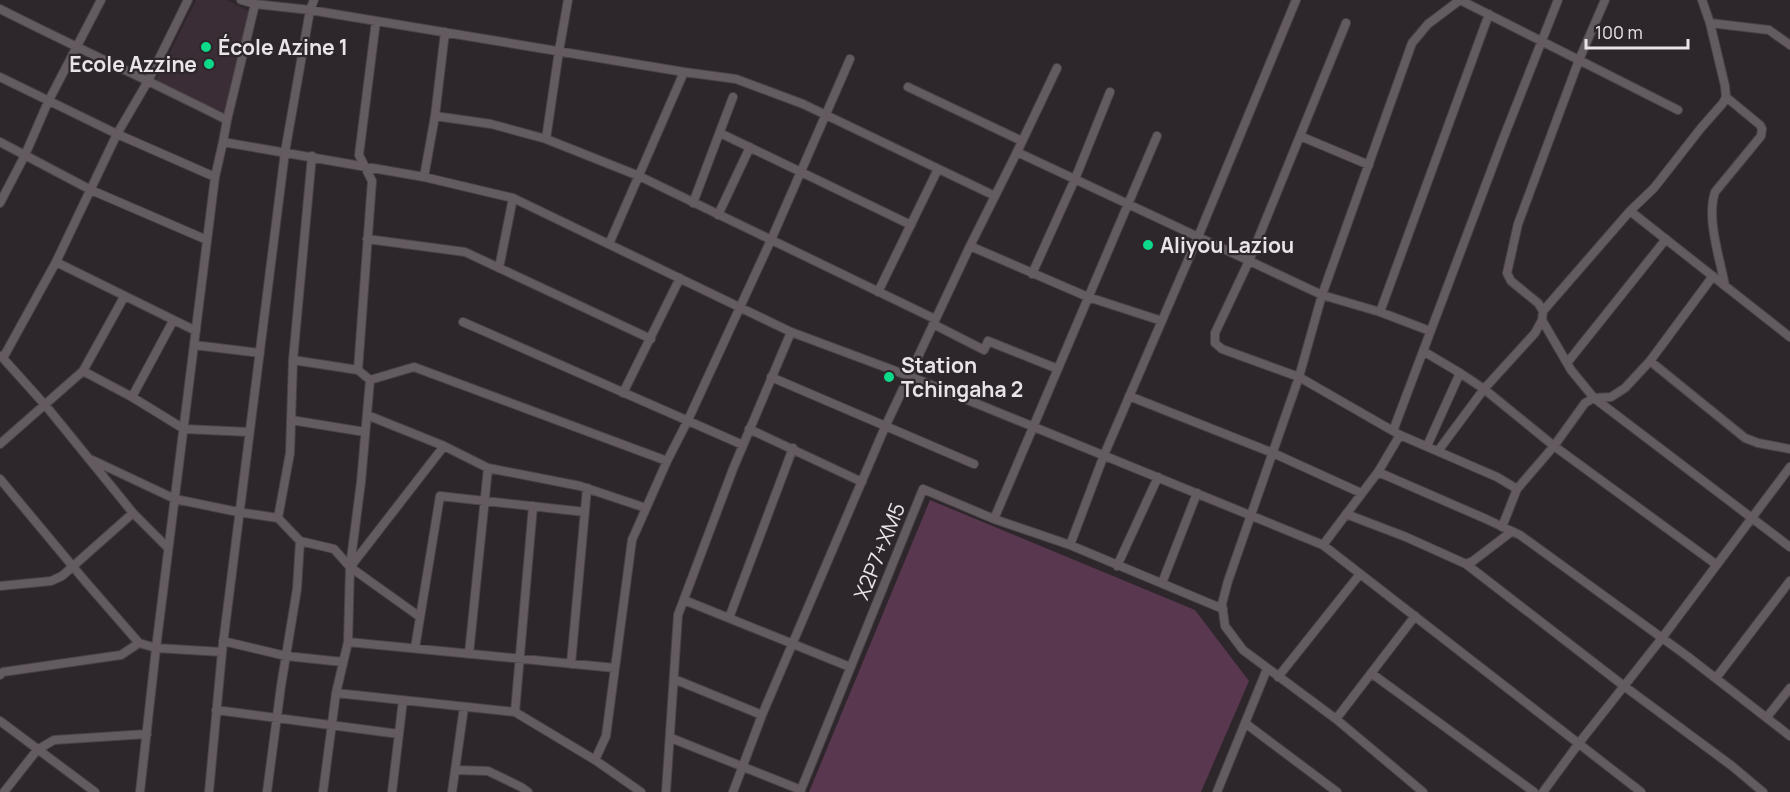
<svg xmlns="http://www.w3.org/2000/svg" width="1790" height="792" font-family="Manrope,sans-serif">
<rect width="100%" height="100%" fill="#2d262b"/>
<!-- built -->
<path fill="#3a2d36" d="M196,0H227L249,11L224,112L154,84Z"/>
<!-- green -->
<path fill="#59374f" d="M930,500L1195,610L1249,681L1201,792H809Z"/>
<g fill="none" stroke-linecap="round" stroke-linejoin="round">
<!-- street casing -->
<g stroke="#484246" stroke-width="10">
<path id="street" d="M241,0L255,4L310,10L684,72L736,79L803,104L995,196
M1460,0L1678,110
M0,9C75,47 152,82 227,120L223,142
M1346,23L1249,261L1215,333V343L1222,349L1299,377L1400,435L1497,477L1517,489
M1710,23L1769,30L1790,45
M0,77L117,134L215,177
M908,87L1022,141
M435,116L491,124L546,139L639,176L935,319
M227,120L255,4
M720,133L911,225
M1300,136L1369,165
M546,139L559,51L568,0
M0,142L91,190L207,240
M1017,152L1057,68
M424,177L435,116L445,32
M0,203L25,155L48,102L101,0
M693,203L733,97
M1630,211L1790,337
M718,215L750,147
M367,239L465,252L651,339
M609,244L684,72
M970,246L1088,297L1162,321
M56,262L196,331
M499,268L513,198
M1032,274L1075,179L1110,92
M1725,286C1720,258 1706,219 1715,192L1761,136L1762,129L1760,125L1726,97
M878,292L938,169
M1543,311L1630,211L1654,188L1701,128L1723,103L1726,97L1725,86L1710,23L1702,0
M1380,312L1489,14
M1542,320L1571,370L1594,398L1790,547
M463,322L743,445
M933,324L984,350L988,341L1058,369
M194,345L260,353
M1423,351L1460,373L1484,389L1554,446L1717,565
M1,356L46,406L133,513L168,548
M3,358L56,262L117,134L148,81L188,0
M293,360L358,370
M1650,361L1745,438L1758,443L1790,449
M1567,363L1666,239
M83,371L132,397L184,429L249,432
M771,377L974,464
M370,380L414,367L667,461
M623,393L680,278
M1129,396L1273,453L1361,493
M132,397L173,321
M367,415L444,446L488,468L580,486L646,508
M291,420L365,432
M749,429L862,482
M1393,431L1503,139L1558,0
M0,444L83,371L124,297
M1427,446L1460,373
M1438,451L1484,389L1535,333L1542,320L1543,311L1538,303L1511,281L1507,273L1518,224L1579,60L1605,0
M88,458L175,499L238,512L278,518L300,541L334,549L350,567L420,617
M1378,472L1486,519L1520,535L1687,656L1790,736
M0,479L85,581L139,643L156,648L222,652
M1346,514L1406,537L1466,564L1473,561L1511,532
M278,518L290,453L293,360L312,156
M994,519L1157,136
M1502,527L1517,489L1554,446L1585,403L1594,398L1611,397L1625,388L1650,361L1713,276
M1070,545L1104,455L1198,237L1296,0
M1323,545L1378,472L1400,435
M1466,564L1624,686L1732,766L1763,792
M351,566L444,446
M1117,566L1158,477
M1162,583L1197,493
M0,586L51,581L62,576L133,513
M684,600L850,667
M729,618L793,448
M223,641L286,656L343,662
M348,642L615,668
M415,648L440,496L585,512
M469,654L488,468
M571,664L587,488
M1371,673L1534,792
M0,675L3,672L121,655L139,643
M1278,677L1360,574
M1716,678L1790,581
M674,679L762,715
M336,693L515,712L595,760L641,792
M216,710L399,734
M515,712L533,506
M1767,717L1790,688
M1336,719L1415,616
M0,721L95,792
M1245,723L1337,792
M671,738L801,790
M595,760L606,736L632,540L667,461L688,420L771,240L850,59
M455,770L488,771L521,787L528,792
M4,792L37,750L54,740L147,734
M140,792L156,648L215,177L223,142L424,177L513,198L791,332L909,376L1323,545L1641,792
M209,792L222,652L285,152L310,10L314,0
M267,792L281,686L297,589L300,541
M323,792L336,693L348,642L350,567L361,482L370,380L358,370L372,181L359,155L376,21
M392,792L403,700
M452,792L464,707
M666,792L678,615L733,469L791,332
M733,792L762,715L885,427L970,246L1017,152L1322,295L1380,312L1430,331
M800,792L923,489L994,519L1070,545L1223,609
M1217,792L1267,669
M1423,792L1336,719L1243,650L1225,626L1222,604L1228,581L1299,377L1322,295L1412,43L1428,24L1460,0
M1543,792L1579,743L1662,638L1790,467"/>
</g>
<!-- street -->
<use href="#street" stroke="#635b60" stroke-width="8"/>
</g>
<!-- markers -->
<g fill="#0cd98a" stroke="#2d262b" stroke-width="2">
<circle cx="206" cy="47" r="6"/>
<circle cx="209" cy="64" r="6"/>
<circle cx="1148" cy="245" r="6"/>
<circle cx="889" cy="377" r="6"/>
</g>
<g text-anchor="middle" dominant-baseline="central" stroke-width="4.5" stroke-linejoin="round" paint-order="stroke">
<!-- poi labels -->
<g font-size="21" font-weight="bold" fill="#e9e4e7" stroke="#2d262b" text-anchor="start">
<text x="218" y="47">École Azine 1</text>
<text x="197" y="64" text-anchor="end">Ecole Azzine</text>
<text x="1160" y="245">Aliyou Laziou</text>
<text x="901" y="365">Station<tspan x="901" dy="24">Tchingaha 2</tspan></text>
</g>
<!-- street labels -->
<g font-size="21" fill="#e9e4e7" stroke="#2d262b">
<text transform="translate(879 551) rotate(-68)">X2P7+XM5</text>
</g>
</g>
<!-- scale -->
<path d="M1586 39v9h102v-9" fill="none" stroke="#e9e4e7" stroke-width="3"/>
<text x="1595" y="39" font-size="18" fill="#e9e4e7" stroke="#2d262b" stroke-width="4.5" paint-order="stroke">100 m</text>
</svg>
